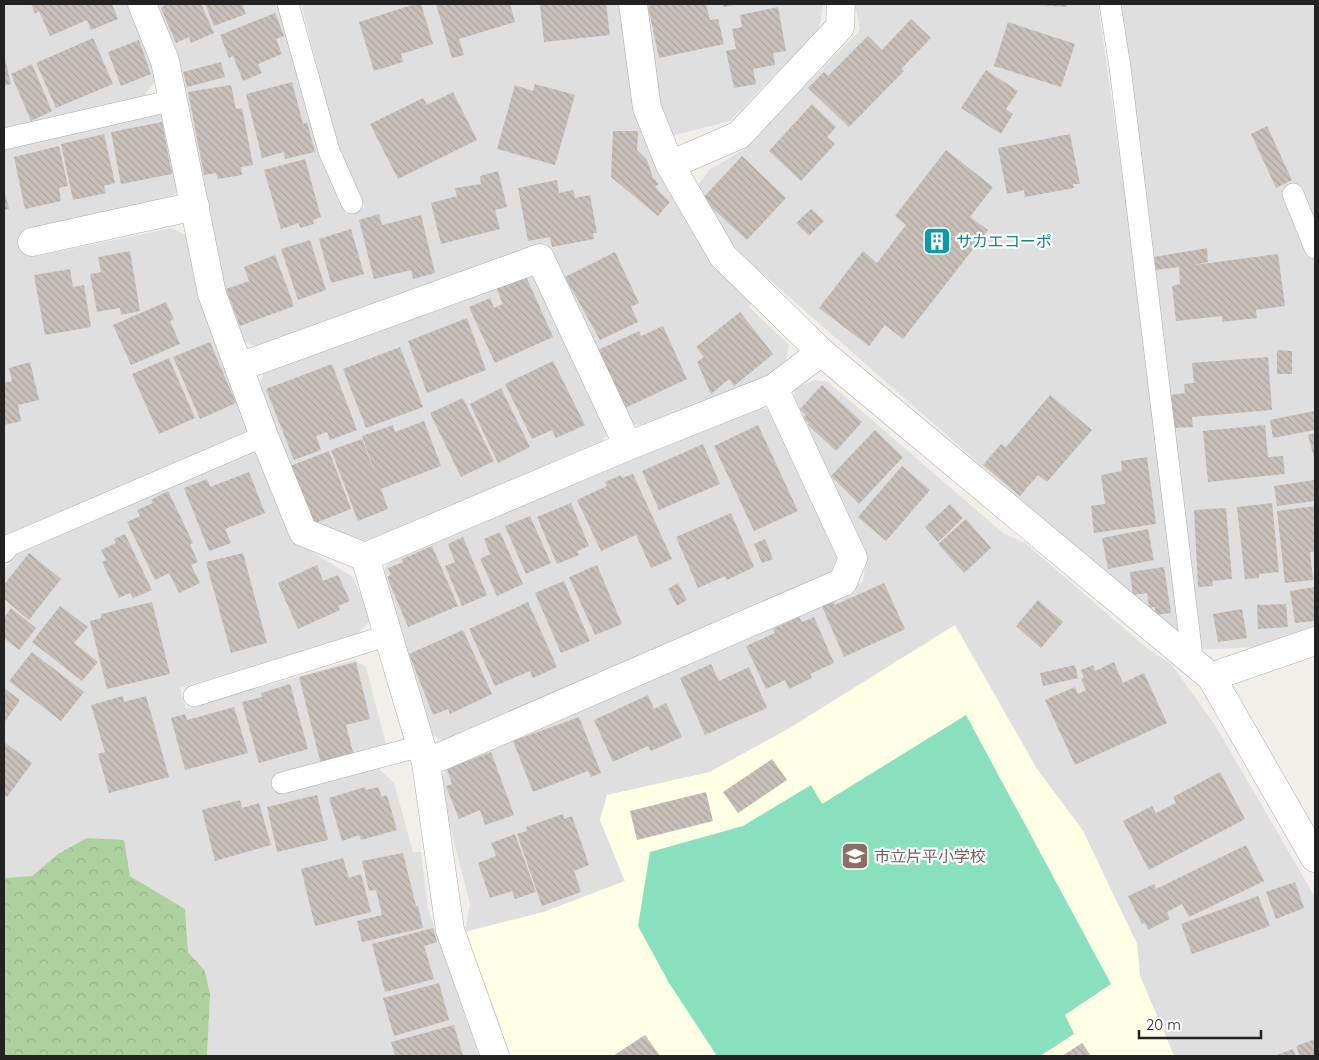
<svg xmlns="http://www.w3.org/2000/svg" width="1319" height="1060" font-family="Quicksand,'Noto Sans JP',sans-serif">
<defs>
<pattern id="forest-crowns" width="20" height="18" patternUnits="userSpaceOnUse" patternTransform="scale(1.25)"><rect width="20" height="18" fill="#add19e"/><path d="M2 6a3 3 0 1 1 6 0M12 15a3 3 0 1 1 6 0" fill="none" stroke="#95b388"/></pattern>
<pattern id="building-back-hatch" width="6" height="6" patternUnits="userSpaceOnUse" patternTransform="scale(1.25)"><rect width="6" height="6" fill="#c7bfb8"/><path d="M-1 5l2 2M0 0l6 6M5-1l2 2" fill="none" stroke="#aba49e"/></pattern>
</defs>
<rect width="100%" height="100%" fill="#f2efe9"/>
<!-- residential -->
<path fill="#e0dfdf" d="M4,4H127L157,78L144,96L4,131Z
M154,4H278L322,160L346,214L365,207L340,155L301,4H621L702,245L751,303L749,307L789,345L784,373L648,427L628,423L546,243L259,348L240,339L219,279Z
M643,4H822L823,6L819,29L730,121L671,136L657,101Z
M855,4H1098L1156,413L1154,433L1183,623L1174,634L732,247L696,188L709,170L743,150L860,30Z
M1120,4H1315V626L1256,647L1197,650Z
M154,114L168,118L182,186L165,204L27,233L32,257L172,228L193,239L252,432L4,543V150Z
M522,271L543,279L609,428L599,448L362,548L310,524L258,386L267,366Z
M815,380L828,382L1003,533L1025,543L1148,649L1171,664L1215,725L1315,897V1056H1174L1140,976L1137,944L1083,831L1037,769L788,729L710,772L608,795L600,820L625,881L544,912L465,932L470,904L439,783L450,762L863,582L866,560L793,405L795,388Z
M755,406L774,412L842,553L833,575L448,744L428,733L382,574L392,555Z
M257,452L298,543L353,577L371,620L357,634L180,688L186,709L354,660L366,667L386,745L270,780L274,791L378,768L394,783L413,852H421L428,909L479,1056H207L210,994L205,971L188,952L185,909L130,876L58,854L32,876L4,878V570L19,551Z"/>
<!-- education -->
<path fill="#ffffe5" d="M955,625L1037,769L1083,831L1137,944L1140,976L1174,1056H504L502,1028L465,932L544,912L625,881L600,820L607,795L710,772L788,729Z"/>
<!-- forest -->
<path fill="url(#forest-crowns)" d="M87,838L124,840L130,876L185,909L188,952L205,971L210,994L207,1056H4V878L32,876L58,854Z"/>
<!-- pitch -->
<path fill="#88e0be" d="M966,715L1111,984L1065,1015L1074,1034L1040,1056H717L669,983L638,926L650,852L743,826L811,785L822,804Z"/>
<!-- building -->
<path fill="url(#building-back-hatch)" d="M31,4H112L118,19L91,30L87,20L50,36L39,11L35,14Z
M163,4H201L214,33L191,43L189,37L176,43L161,8L164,6Z
M205,4H242L246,14L214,26Z
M415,4H421L433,44L401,54L403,62L374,71L359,22Z
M436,4H510L515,22L459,39L464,55L452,58Z
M540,4H606L610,35L544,42Z
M657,4H706L710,20L718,19L724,44L659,58L648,6Z
M723,4H735V5L723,7Z
M1038,4H1067V7L1038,5Z
M778,7L786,51L773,53L775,65L753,69L756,84L734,88L726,51L736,49L732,29L742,27L740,15Z
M275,13L284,36L276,39L282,54L258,64L262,73L243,81L233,56L229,58L220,35Z
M911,19L931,38L901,69L904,71L849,127L808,88L824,72L828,76L868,36L882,50Z
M1008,22L1075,44L1061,87L994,66Z
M93,38L113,84L56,108L36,63Z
M139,40L151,74L121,86L108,52Z
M4,55L11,84L4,86Z
M221,62L225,77L187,87L183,72Z
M32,64L52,111L31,121L11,74Z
M986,70L1018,91L1006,109L1013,114L1001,134L961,108Z
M292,82L303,124L307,122L315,152L285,159L284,152L262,158L246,94Z
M535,84L575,95L555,165L497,149L515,85L533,91Z
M231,85L236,109L242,108L253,165L241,167L242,175L218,179L216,173L204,175L188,92Z
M453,92L477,140L398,179L370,124L423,98L427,105Z
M812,104L836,127L827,137L835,144L801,181L769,151Z
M162,122L172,174L121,184L111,132Z
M1267,126L1292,180L1276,188L1251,134Z
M613,131H638L637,150L647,160L653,178L659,184L655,187L670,202L658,216L611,177Z
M104,134L115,183L104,186L106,193L73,200L61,144Z
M1070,134L1080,184H1073L1074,188L1025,197L1024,190L1007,194L998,148Z
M59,146L68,186L59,188L61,201L25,209L14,157Z
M946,150L993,187L970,217L988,230L903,339L885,325L869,346L819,308L863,251L877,263L906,225L895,216Z
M742,156L786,198L747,240L702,199Z
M305,159L321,217L313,220L314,224L300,228L299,223L281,229L264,170Z
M498,171L507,207L495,210L500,229L441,244L431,203L457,196L455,188L481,184L480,176Z
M557,180L559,193L573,190L575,198L590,195L597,233H593L594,239L552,247L550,237L528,241L518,188Z
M4,189L9,209L4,210Z
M811,209L824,221L809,236L796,223Z
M379,214L382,225L421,215L435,273L413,279L411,270L374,279L359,220Z
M351,229L364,274L331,283L319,239Z
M310,240L326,290L298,300L281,249Z
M1207,248L1208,262L1194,265L1278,254L1285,306L1256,310L1257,318L1222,322V316L1176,321L1172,286L1180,284L1179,267L1156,270L1154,257Z
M130,251L140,311L121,315L120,308L97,312L90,274L101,272L98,257Z
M615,252L639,303L631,307L638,322L600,340L565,277Z
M275,255L294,306L240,326L226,289L249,281L244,267Z
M70,269L73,287L84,285L91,327L45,335L34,275Z
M525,274L553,337L495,363L469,307L490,298L494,308L503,304L496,288Z
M166,302L174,319L170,321L180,344L131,365L113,325Z
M740,312L773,354L734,386L729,379L711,394L697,362L704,357L696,347Z
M467,318L486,370L427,393L408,341Z
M663,326L687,379L625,408L598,350L639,331L641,336Z
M210,342L236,403L200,419L173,357Z
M400,347L423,407L366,428L343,369Z
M1277,350L1292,351V374H1277Z
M1268,357L1272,410L1192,417L1193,427L1174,428L1170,395L1185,393L1184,384L1194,383L1192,363Z
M169,358L195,418L159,434L132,374Z
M553,361L585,425L556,438L552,430L532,439L505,384Z
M30,362L39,400L18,405L21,421L4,425V383L12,381L9,368Z
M332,364L357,430L330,440L327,432L316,436L321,450L294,460L266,389Z
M822,385L862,422L836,451L808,425L809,423L803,418L806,415L800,409Z
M501,388L530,447L498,463L470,404Z
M1050,395L1092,430L1047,482L1038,475L1020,496L983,465L1001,444L1006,447Z
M463,398L494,461L461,477L430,413Z
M1314,411L1315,430L1273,438L1270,420Z
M424,421L441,466L381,489L388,509L358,521L331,450L362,439L378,481L362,436L393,425L395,432Z
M758,425L798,511L754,531L714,446Z
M1265,425L1268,457L1283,456L1285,474L1208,482L1203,431Z
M875,430L903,457L859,504L831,476Z
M1315,433V461L1308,435Z
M703,444L720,484L659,510L642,471Z
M329,451L351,509L313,524L290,466Z
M1147,457L1156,524L1094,533L1091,506L1105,504L1101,475L1122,471L1121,461Z
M902,466L930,490L886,541L858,517Z
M249,472L265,513L225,529L231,543L209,551L184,488L207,479L210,487Z
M633,474L672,559L651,568L636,535L601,551L577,500L607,486L605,482L621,475L622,478Z
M1315,480V501L1277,506L1274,486Z
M168,491L193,543L190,544L198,562L191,565L200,583L179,593L169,573L155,580L127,522L140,516L137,510L153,503L151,500Z
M571,503L589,546L577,551L579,555L557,564L537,517Z
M1272,503L1279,572L1259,574V578L1245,579L1237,507Z
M950,504L963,518L938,542L925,527Z
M1315,506V552H1310L1313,580L1285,583L1277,511Z
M1226,508L1232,579L1212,581L1213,586L1198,587L1194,510Z
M731,513L754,567L727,580L725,576L698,588L676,537Z
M530,516L551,563L526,574L505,526Z
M966,519L991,548L964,573L938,544Z
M1148,529L1154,560L1108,569L1102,538Z
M500,532L523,584L497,596L480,559L490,554L484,539Z
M125,534L152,590L133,598L130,593L119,598L102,562L106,560L101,550L116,543L114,539Z
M463,537L487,595L462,606L445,566L455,562L448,544Z
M765,539L773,559L762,563L754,544Z
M432,546L458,606L408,627L387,577L391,575L388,568L403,562L402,559Z
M29,553L61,579L29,620L4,599V585Z
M243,553L267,643L231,653L206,562Z
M317,565L323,581L338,575L350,601L338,606L340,610L298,629L278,583Z
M597,565L622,624L595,635L569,577Z
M1164,567L1171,613L1155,615V607L1149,608L1147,593L1133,595L1130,572Z
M564,581L590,641L561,653L535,593Z
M678,583L687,600L677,606L668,589Z
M884,583L905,629L844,657L821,604L832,599L835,605Z
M1315,587V621L1295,623L1290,591Z
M1038,600L1063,622L1041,648L1016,626Z
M152,602L170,674L107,689L90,621L101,618V614Z
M528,602L557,667L533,678L530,671L495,686L469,629Z
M1286,604L1288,627L1258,629L1257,605Z
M60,606L88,627L74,643L98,662L82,681L32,642Z
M11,608L36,628L19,650L4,638V618Z
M1242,609L1247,638L1218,642L1213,614Z
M799,617L802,622L814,617L834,663L810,674L812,678L789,689L785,680L766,689L746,646L775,633L773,629Z
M463,630L492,694L450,714L448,709L433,715L409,654Z
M32,652L84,692L61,721L9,681Z
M356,662L370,719L346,725L354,756L321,764L299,677Z
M1114,662L1123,683L1144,673L1167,723L1075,765L1045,700L1075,687L1078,694L1086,690L1081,679L1084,678L1081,670L1093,665L1095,671Z
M711,664L719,681L749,667L767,708L705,735L680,678Z
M1075,665L1078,678L1043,686L1040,673Z
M290,684L308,749L259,763L242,702L262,697L261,693Z
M4,688L20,700L4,723Z
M648,695L654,709L666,703L682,737L651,751L648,746L613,762L594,720Z
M123,696L124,702L146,696L169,777L109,793L98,754L105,752L91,705Z
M234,707L248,753L185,770L171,718L185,714L187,720Z
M579,717L601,773L591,777L588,771L533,792L513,741Z
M4,742L32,763L7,797L4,795Z
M491,752L514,815L485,825L480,810L459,819L446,786L452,784L447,769Z
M772,759L787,780L738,813L723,792Z
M1220,772L1245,819L1149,870L1123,821L1152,806L1156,813L1176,803L1173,797Z
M365,787L366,790L378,787L382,797L387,795L397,830L361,840L359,835L342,841L329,798Z
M706,792L713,821L637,840L630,811Z
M317,795L328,840L277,852L267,807Z
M240,800L242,808L259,803L271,845L215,861L202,810Z
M563,814L564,819L572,816L589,865L574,871L581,892L542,906L517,834L527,831L526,827Z
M515,834L536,892L515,899L512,891L490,898L478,863L496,856L491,843Z
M1246,845L1264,881L1189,917L1182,904L1167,912L1170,919L1148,930L1145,923L1142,924L1128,896L1154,884L1156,889Z
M403,853L416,906H418L423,928L362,942L357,921L382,915L376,890L369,891L362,861Z
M343,858L349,878L361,874L371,912L315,926L301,869Z
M1295,882L1304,908L1276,919L1266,892Z
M1258,896L1270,926L1192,954L1181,924Z
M433,928L437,942L424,946L434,979L385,992L372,944Z
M439,983L449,1020L394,1036L383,998Z
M454,1025L463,1056H395L391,1042Z
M645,1035L660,1056H613Z
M1315,1039V1056H1300L1296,1046Z
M1082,1043L1091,1056H1062Z
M1293,1049L1296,1056H1274Z"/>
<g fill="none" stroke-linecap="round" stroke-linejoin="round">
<!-- lane casing -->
<g stroke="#a9a9a9" stroke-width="22">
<path id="lane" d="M288,4L329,151L352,203
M1110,4L1120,67L1193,664
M4,139L174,100
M1293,194L1315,248
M4,552L10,545L264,436
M194,696L389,635
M282,783L421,746"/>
</g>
<!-- street casing -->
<g stroke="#a9a9a9" stroke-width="29">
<path id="street" d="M142,4L165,61L212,294L264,436L303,532L365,557L628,446L774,388L821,352
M633,4L647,108L670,165L723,256L821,352L1211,677L1315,858
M670,165L739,135L840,27L841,4
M32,242L195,206
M239,367L540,258L628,446
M365,557L426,763L450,930L495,1056
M1211,677L1315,641
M426,763L843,582L853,558L774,388"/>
</g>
<!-- lane -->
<use href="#lane" stroke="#fff" stroke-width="21"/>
<!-- street -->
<use href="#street" stroke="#fff" stroke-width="28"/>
</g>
<!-- icons -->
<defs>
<g id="building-square" transform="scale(1.4375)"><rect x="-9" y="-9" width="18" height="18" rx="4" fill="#0f9aa8" stroke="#fff"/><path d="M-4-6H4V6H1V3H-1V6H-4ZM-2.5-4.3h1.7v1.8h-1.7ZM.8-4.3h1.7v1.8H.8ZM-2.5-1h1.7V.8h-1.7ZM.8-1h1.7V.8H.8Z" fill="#fff"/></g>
<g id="school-square" transform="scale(1.4375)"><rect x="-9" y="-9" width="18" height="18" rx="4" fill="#8d6e63" stroke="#fff"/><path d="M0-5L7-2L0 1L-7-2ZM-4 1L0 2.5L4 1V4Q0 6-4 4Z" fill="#fff"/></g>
</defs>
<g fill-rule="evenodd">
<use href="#building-square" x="937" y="241"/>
<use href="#school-square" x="855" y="856"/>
</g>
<g text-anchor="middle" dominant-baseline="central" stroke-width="4.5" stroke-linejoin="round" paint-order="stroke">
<!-- culture labels -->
<g font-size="16" fill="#0d838f" stroke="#fff" text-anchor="start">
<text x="956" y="241">サカエコーポ</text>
</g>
<!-- education labels -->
<g font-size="16" fill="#785e54" stroke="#fff" text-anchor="start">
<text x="874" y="856">市立片平小学校</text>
</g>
</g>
<!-- border -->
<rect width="1319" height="1060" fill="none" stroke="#222222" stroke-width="10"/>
<!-- scale -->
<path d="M1139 1030v8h122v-8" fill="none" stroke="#222222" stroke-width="2.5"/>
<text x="1146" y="1030" font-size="15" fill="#222222" stroke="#ffffff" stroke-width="4" paint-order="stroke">20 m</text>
</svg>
